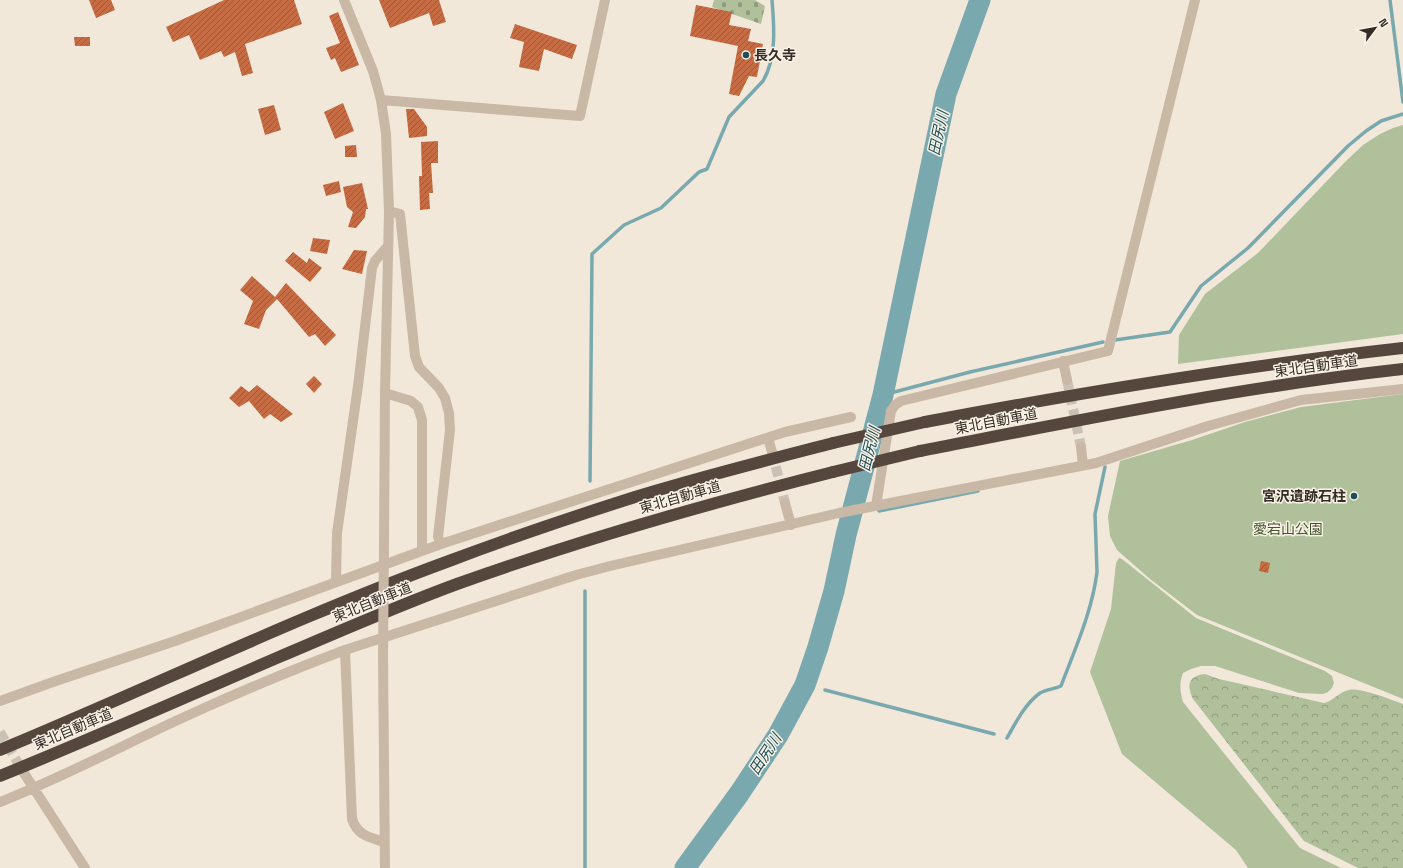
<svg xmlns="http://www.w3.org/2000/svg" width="1403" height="868" font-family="'Space Grotesk','Noto Sans JP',sans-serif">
<defs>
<pattern id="forest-crowns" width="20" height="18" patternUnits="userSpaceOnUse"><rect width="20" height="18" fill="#b0c09a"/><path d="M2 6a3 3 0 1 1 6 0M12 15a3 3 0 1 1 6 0" fill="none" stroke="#909c7e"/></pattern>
<pattern id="cemetery-stones" width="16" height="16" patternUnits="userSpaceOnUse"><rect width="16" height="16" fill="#b0c09a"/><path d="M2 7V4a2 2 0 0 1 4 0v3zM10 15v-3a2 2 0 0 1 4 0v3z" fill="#909c7e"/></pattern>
<pattern id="building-hatch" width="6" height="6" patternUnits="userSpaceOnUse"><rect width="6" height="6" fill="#c56c44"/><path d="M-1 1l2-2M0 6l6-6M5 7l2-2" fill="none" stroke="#a15939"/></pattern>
</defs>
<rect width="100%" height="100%" fill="#f1e8da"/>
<!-- green -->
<path fill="#b0c09a" d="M1403,125V334L1178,364L1179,335L1205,294L1258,253L1346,161L1363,145L1380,134L1393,128Z
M1403,394V699L1197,615L1150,579L1117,550L1110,536L1108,516L1120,461L1192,440L1245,422L1301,407Z
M1119,558L1122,559L1196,618L1325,671L1332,676L1334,683L1332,688L1328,692L1323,694L1299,693L1215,666H1201L1191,669L1183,673C1179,684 1180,691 1183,702L1300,848L1341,868H1248L1236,850L1122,754L1090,672L1111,609L1116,563Z"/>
<!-- forest -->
<path fill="url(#forest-crowns)" d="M1205,674L1219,679L1324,703C1333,701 1339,692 1349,690C1359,687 1392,700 1403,704V868H1358L1304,841L1193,699C1187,686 1187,676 1205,674Z"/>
<!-- cemetery -->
<path fill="url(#cemetery-stones)" d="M714,0H755L765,6L761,24L712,7Z"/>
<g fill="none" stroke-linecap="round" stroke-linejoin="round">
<!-- stream -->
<path stroke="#79a8ae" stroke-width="3.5" d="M1390,0L1403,102
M1115,340L1170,332L1201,286L1248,248L1348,146L1366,131L1381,121L1403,114
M883,395L970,372L1103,342
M590,481L592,254L624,225L661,208L699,172L707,169L729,117L763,81C777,58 774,25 772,0
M879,511L978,491
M851,516L858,514
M585,591V868
M805,685L808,686
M825,690L994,734
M1007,738C1016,722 1025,704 1040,693C1047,689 1055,689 1061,686C1075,649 1092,612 1097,572L1095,514L1105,467"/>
<!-- river -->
<path stroke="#79a8ae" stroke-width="21" d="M685,868L739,794L778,735L805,685L818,647L834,591L846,535L883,395L946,94L980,0"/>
</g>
<!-- building -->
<path fill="url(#building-hatch)" d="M89,0H111L115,10L96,18Z
M224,0H294L302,24L245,44L253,73L242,76L235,52L224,57L221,51L200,60L189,35L173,42L166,27Z
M379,0H439L446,22L433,26L429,13L390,28Z
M696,5L732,12L729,25L751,29L748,41L763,44L757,77L749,76L739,96L729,94L738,46L690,36Z
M338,12L359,65L341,72L335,58L331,60L326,48L340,43L329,16Z
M515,24L577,45L572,59L544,49L539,71L519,67L524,42L510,38Z
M74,37H90V46H75Z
M343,103L354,131L335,139L324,112Z
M274,105L281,130L265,135L258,109Z
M406,109H414L427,127V136L409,138Z
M438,141V163H431L433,193H429L430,209L420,210L419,176H422L421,142Z
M356,145L357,157H345V146Z
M339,181L341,192L326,196L323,185Z
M362,183L368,209H366L365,217L356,228L348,227L353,212L347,207L343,187Z
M313,238L330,240L327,254L310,251Z
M354,250L367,251L362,274L342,269Z
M293,252L307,263L309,258L322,268L310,282L285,261Z
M252,276L275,297L286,283L336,335L325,346L315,334L309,337L277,299L266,310L259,329L244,324L253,301L240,290Z
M314,376L322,384L314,393L306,384Z
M257,385L293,414L281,422L270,414L264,419L249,401L239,407L229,398L241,386L249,392Z
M1261,561L1270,563L1268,573L1259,571Z"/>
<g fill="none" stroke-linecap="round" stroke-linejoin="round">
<!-- minor-tunnel -->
<path stroke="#cbc2b6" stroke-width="10" stroke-dasharray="10 5" stroke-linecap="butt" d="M1067,380L1081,447
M772,452L785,503
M0,732L22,770"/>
<!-- minor -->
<path stroke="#c9b8a6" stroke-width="10" d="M344,0L373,71L381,100L386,134L389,211L385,393L384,544
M381,100L580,116L605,0
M389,211L400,214L415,356L419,367L439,388L445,398L449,413L450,430L438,537L441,544
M1063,361L1067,380
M385,393L411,401L418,407L422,420V551
M768,438L772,452
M1081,447L1083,465
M785,503L791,525
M876,506L891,411L895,405L901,401L1108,351L1195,0
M336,582L337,533L358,386L372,268L375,261L388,246
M345,650L352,819C358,836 369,837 384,842
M383,658L385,868
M0,701L53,682L175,641L441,544L785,432L851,417
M22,770L85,868
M0,802C69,775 134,739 202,709C249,688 297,668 345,650L576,575L610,566L839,513L1096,463L1208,426L1301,400L1403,389"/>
<!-- highway -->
<path stroke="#56473e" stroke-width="12" d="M925,422C1083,392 1243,366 1403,348
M920,451C1080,420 1241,387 1403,369
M0,750C150,688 296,617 449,561C510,538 572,517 635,497C700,477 767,460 833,443
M0,776C94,738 186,697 279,657C338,632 397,606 457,584C580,540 706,504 833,472"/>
<!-- minor-bridge -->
<path stroke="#c9b8a6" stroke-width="10" d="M383,658L384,544"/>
<!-- highway-bridge -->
<path stroke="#56473e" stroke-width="12" d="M833,443L925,422
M833,472L920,451"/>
</g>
<!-- markers -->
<g fill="#1d4e56" stroke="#f9f2e6" stroke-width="1.5">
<circle cx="746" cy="55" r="4"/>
<circle cx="1354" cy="496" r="4"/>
</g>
<g text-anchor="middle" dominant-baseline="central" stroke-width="3" stroke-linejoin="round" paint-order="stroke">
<!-- poi labels -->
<g font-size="14" font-weight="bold" fill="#352c27" stroke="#f9f2e6" text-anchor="start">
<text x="754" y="55">長久寺</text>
<text x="1346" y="496" text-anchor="end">宮沢遺跡石柱</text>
</g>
<!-- street labels -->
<g font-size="14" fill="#352c27" stroke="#f9f2e6">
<text transform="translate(1316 366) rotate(-8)">東北自動車道</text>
<text transform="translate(996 421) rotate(-11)">東北自動車道</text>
<text transform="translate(680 497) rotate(-16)">東北自動車道</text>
<text transform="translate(372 602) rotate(-22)">東北自動車道</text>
<text transform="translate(73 729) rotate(-23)">東北自動車道</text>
</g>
<!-- park labels -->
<g font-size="14" fill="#41532b" stroke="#f9f2e6">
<text x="1288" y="529">愛宕山公園</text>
</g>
<!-- water labels -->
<g font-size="15" font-style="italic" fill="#1d4e56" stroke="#f9f2e6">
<text transform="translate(938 133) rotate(-78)">田尻川</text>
<text transform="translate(869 449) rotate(-76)">田尻川</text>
<text transform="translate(765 754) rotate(-57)">田尻川</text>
</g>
</g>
<!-- north arrow -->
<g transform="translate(1375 28) rotate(58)" stroke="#f9f2e6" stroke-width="3" paint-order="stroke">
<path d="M0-3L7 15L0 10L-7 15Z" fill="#352c27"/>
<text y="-6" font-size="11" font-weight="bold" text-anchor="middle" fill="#352c27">N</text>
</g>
</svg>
